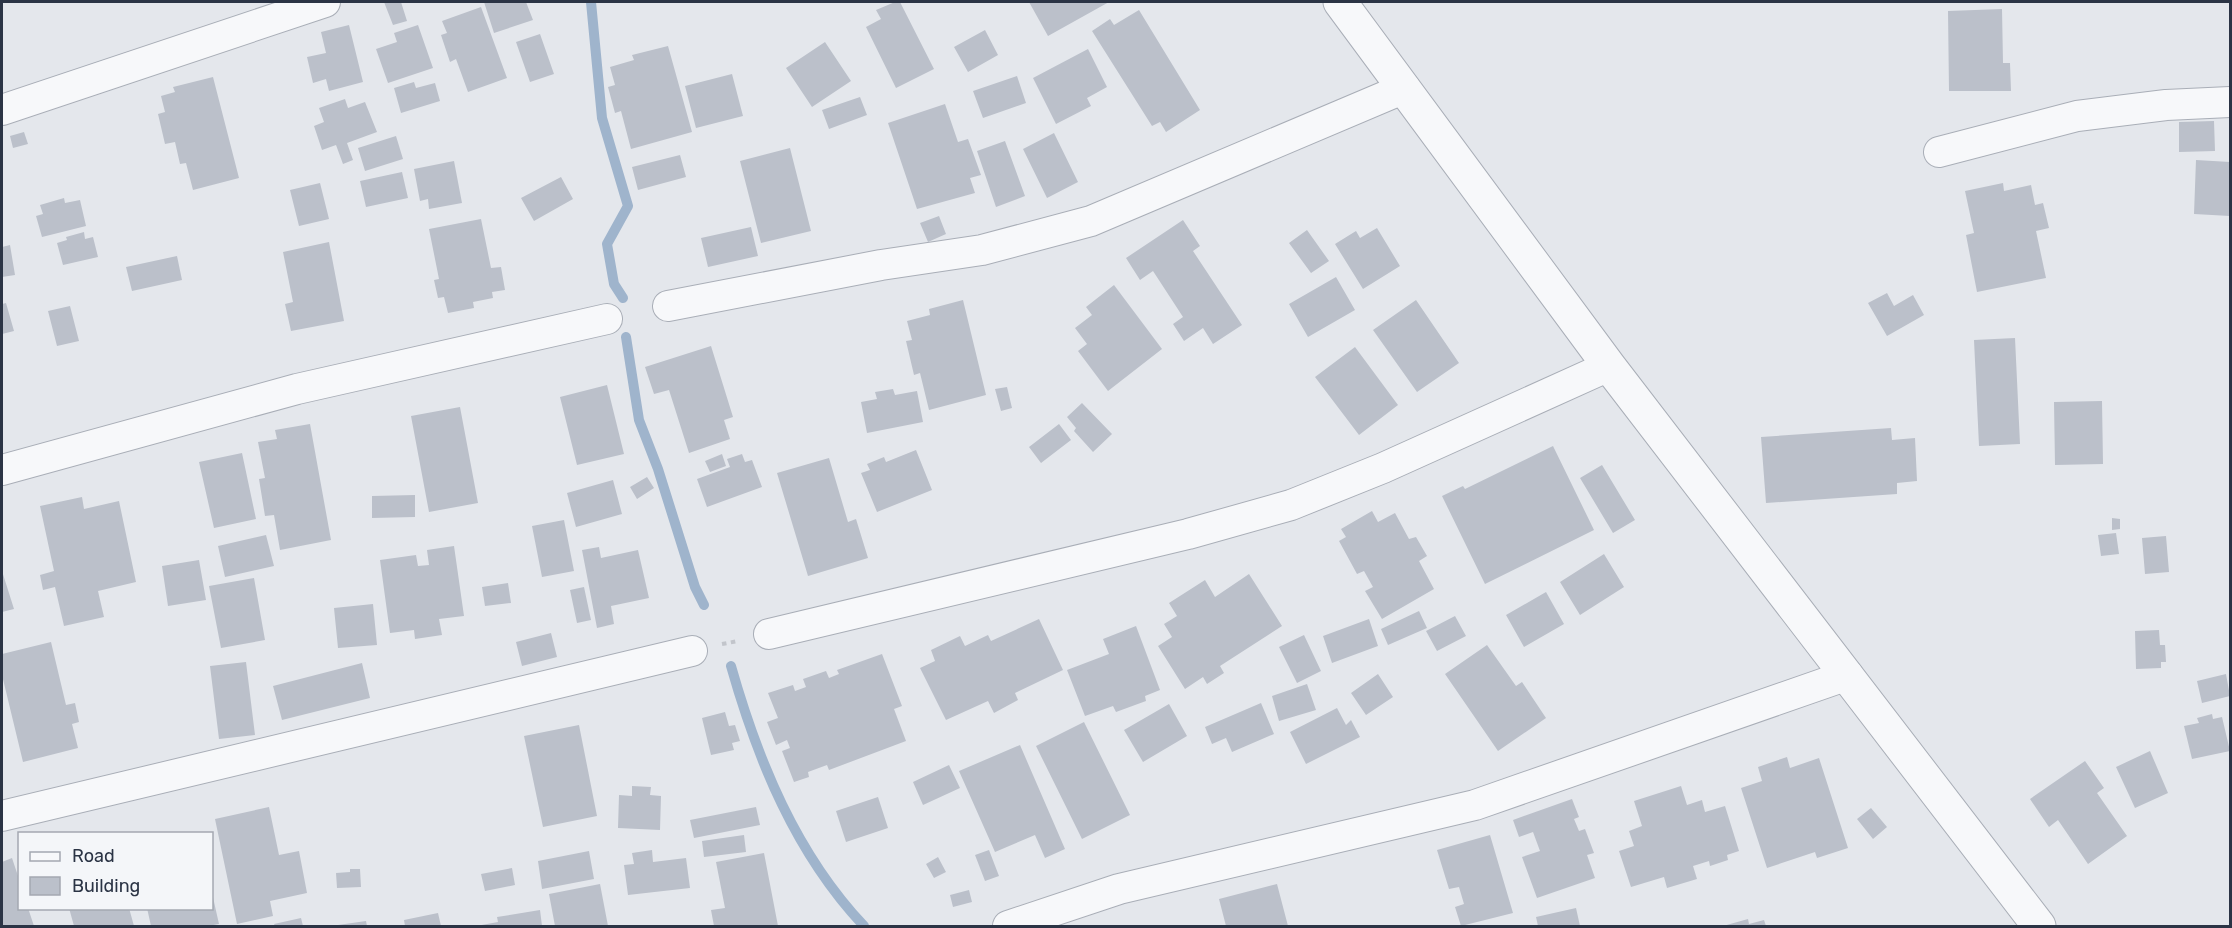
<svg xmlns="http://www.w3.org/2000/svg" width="2232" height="928" font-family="Rubik,sans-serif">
<rect width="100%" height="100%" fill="#e4e7ec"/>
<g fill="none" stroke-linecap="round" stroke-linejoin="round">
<!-- stream -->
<path stroke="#9fb4cc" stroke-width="10" d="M591,2L602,118L628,206L607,244L614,284L623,298
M626,337L639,420L658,469L695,587L704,605
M731,666C758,761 796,854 864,926"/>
</g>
<!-- building -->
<path fill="#bbc0ca" d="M384,2H401L407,21L393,25Z
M484,2H526L533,20L494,33Z
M895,2H900L934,69L896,88L866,27L881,19L876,10Z
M1029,2H1109L1048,36Z
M481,7L507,78L468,92L456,59L450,62L441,35L447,33L442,21Z
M2002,9L2003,63H2010L2011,91H1949L1948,11Z
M1139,10L1200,110L1166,132L1160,122L1152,126L1092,31L1110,19L1114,25Z
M349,25L363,82L329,91L326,79L313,83L307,57L326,53L321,32Z
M418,25L433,68L388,83L376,49L397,42L394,33Z
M985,30L998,55L968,72L954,47Z
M540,34L554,74L530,82L516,42Z
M825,42L851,81L812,107L786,68Z
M668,46L692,132L631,149L621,111L615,113L608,87L615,85L610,67L634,60L632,55Z
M1088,49L1107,87L1087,98L1091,106L1056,124L1033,78Z
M732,74L743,116L696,128L685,86Z
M1017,76L1026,103L983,118L973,91Z
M213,77L239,178L193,190L186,163L180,164L175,142L165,144L158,114L165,112L161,96L175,92L173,87Z
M414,82L416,88L435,83L440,101L401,113L394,88Z
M860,97L867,115L829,129L822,110Z
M345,99L348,108L365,102L377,132L347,143L353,160L343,164L336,145L322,150L314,126L324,122L319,108Z
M945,104L958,142L968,139L981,175L970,178L975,193L917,209L888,123Z
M2214,121L2215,151L2179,152V122Z
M24,132L28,144L13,148L10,136Z
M1054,133L1078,182L1047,198L1023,149Z
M396,136L403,159L365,171L358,148Z
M1005,141L1025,196L996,207L977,151Z
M790,148L811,231L761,243L740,161Z
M680,155L686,177L638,190L632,167Z
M2196,160L2230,162V216L2194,214Z
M454,161L462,203L429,209L428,199L420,201L414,169Z
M402,172L408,198L366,207L360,181Z
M561,177L573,199L534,221L521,198Z
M320,183L329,219L299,226L290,190Z
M2003,183L2004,191L2031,185L2035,205L2043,203L2049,228L2036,231L2046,278L1977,292L1966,235L1974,233L1965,191Z
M64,198L65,203L80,200L86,226L42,237L36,216L43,214L40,205Z
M939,216L946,234L928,242L920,223Z
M481,219L491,268L501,267L505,290L492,292L493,298L473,302L474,308L448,313L444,297L438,298L434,280L439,279L429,229Z
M1183,220L1200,246L1193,251L1242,325L1213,344L1203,328L1184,341L1173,324L1183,317L1153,271L1140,280L1126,258Z
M751,227L758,256L708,267L701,238Z
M1377,228L1400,266L1363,289L1335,244L1356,231L1360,238Z
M1307,230L1329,261L1311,273L1289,243Z
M84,232L85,239L93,237L98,257L63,265L57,243L67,240L66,237Z
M329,242L344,321L291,331L285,304L293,302L283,252Z
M10,245L15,275L2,277V247Z
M177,256L182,280L132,291L126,267Z
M1336,277L1355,310L1308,337L1289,304Z
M1114,285L1162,349L1108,391L1078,351L1087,344L1075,328L1092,315L1086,307Z
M1887,293L1894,306L1913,295L1924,315L1887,336L1868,303Z
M963,300L986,395L929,410L920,373L914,375L906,341L912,340L907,321L930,315L929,309Z
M1416,300L1459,363L1417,392L1373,330Z
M6,303L14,331L2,334V304Z
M70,306L79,341L57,346L48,311Z
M2015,338L2020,444L1979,446L1974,340Z
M711,346L733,417L724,420L730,439L689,453L669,390L654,394L645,367Z
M1355,347L1398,405L1359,435L1315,377Z
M607,385L624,454L577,465L560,397Z
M1007,387L1012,408L1001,411L995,389Z
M893,389L895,395L917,391L923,422L867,433L861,402L877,399L875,392Z
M2102,401L2103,464L2055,465L2054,402Z
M1082,403L1112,434L1093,452L1074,431L1076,428L1067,417Z
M460,407L478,503L429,512L411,416Z
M310,424L331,540L280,550L274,515L265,516L259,479L265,478L258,442L277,439L275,430Z
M1059,424L1071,440L1041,463L1029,447Z
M1891,428L1892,440L1915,438L1917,481L1897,483V494L1766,503L1761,437Z
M1553,446L1594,530L1485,584L1442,496L1463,486L1465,489Z
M916,450L932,490L877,512L861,473L870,470L867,464L884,457L886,462Z
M242,453L256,519L214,528L199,462Z
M722,454L726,466L710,472L705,461Z
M742,454L745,462L752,460L762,487L707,507L697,479L730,467L727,459Z
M829,458L848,522L856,519L868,558L808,576L777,473Z
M1602,465L1635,520L1613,533L1580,478Z
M647,477L654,488L637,499L630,487Z
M613,480L622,514L576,527L567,493Z
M415,495V517L372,518V496Z
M82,497L84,509L119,501L136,582L98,591L104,617L64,626L55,587L43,590L40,575L54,571L40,506Z
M1372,511L1378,522L1395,513L1409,539L1416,537L1427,556L1419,561L1434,589L1382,619L1365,591L1373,587L1364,571L1357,574L1339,541L1346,537L1341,529Z
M2112,518L2120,519V529L2112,530Z
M564,520L574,571L542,577L532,526Z
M2116,533L2119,554L2101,556L2098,535Z
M266,535L274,566L225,577L218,546Z
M2166,536L2169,572L2145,574L2142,538Z
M454,546L464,616L439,619L442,635L415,639L414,630L390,633L380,560L416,555L418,566L429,565L427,550Z
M599,547L601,558L638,550L649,598L611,606L614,624L597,628L582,550Z
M1604,554L1624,587L1580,615L1560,582Z
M199,560L206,600L168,606L162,566Z
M2,571L14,609L2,612Z
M1249,574L1282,626L1220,666L1224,673L1207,684L1203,677L1185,689L1158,646L1172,637L1164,624L1177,616L1169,603L1205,580L1215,597Z
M254,578L265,640L221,648L209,586Z
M508,583L511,603L485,606L482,587Z
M584,587L591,620L577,623L570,590Z
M1546,592L1564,624L1524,647L1506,615Z
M373,604L377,645L338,648L334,608Z
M1419,611L1427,628L1388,645L1381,629Z
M1455,616L1466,636L1437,651L1426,631Z
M1039,619L1063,670L1015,693L1018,700L994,713L988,701L946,720L920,668L935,661L931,650L960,636L965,646L988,635L991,641Z
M1369,619L1378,646L1332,663L1323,636Z
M1136,626L1160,690L1145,696L1146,701L1116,712L1113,706L1085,716L1067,670L1109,654L1103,639Z
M2159,630L2160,645H2165L2166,662H2161V668L2136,669L2135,631Z
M551,633L557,657L522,666L516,642Z
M1304,635L1321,671L1297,683L1279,647Z
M51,642L66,705L75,703L79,722L72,724L78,748L23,762L2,675V654Z
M1487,645L1516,686L1522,682L1546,718L1498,751L1445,674Z
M882,654L902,706L894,709L906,741L829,770L827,765L808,772L809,777L794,782L782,751L790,748L787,740L776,745L767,722L778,718L768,693L793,685L795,691L806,687L803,679L826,671L829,678L839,674L837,670Z
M246,662L255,735L219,739L210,666Z
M362,663L370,698L282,720L273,686Z
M1378,674L1393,697L1366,715L1351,693Z
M2226,674L2230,696L2202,703L2197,681Z
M1307,684L1316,710L1279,721L1272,696Z
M1261,703L1274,734L1232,752L1226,738L1212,744L1205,727Z
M1169,704L1187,736L1143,762L1124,730Z
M1337,708L1346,725L1351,720L1360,737L1306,764L1290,732Z
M725,712L729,726L735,725L740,741L732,743L734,750L711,755L702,718Z
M2212,714L2213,719L2222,717L2230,751L2192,759L2184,726L2199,723L2197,718Z
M1084,722L1130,815L1082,839L1036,746Z
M579,725L597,816L543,827L524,736Z
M1020,745L1065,849L1045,858L1035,835L995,852L959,771Z
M2150,751L2168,793L2135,808L2116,767Z
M1787,757L1790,768L1819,758L1848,848L1817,858L1815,852L1767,868L1741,788L1762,781L1758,767Z
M2085,761L2104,788L2097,793L2127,836L2088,864L2058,820L2049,827L2030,799Z
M949,765L960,788L923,805L913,782Z
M632,786L651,787L650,795L661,796L660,830L618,828L619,795L632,796Z
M1681,786L1687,805L1702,800L1705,812L1725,806L1739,851L1727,855L1728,860L1710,866L1709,861L1693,866L1697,879L1667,888L1664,877L1631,887L1619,851L1634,846L1629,831L1642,826L1634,801Z
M878,797L888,828L846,842L836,811Z
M1572,799L1579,817L1574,819L1579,831L1585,829L1594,853L1587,855L1595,878L1537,898L1522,857L1540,851L1533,832L1519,837L1513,820Z
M269,807L279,855L299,851L307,893L270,901L273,916L237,924L215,819Z
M756,807L760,825L694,838L690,820Z
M1871,808L1887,827L1873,839L1857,819Z
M744,835L746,852L704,857L702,841Z
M1490,835L1513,913L1461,926L1455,907L1464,904L1459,887L1449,889L1437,850Z
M652,850L653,862L686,858L690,888L628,895L624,865L634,864L632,853Z
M989,850L999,876L985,881L975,855Z
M589,851L594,879L542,889L538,861Z
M764,853L778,926H714L711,910L725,908L716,862Z
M938,857L946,872L934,878L926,864Z
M12,858L20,882V908H28L34,926H2V862Z
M512,868L515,885L485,891L481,874Z
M350,869H360L361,887L337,888L336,873L350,872Z
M600,884L608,926H555L549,894Z
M1277,884L1288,926H1226L1219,899Z
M969,890L972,902L953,907L950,895Z
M212,893L219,924L208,926H151L147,908H212Z
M69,908H129L134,926H74Z
M1576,908L1580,926H1538L1536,917Z
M540,910L542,926H476L498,922L497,917Z
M438,913L441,926H405L404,920Z
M301,918L303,926H275L274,924Z
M1748,919L1749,924L1764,920L1766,926H1723Z
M366,921L367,926H338V925Z"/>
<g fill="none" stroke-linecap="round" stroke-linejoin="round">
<!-- minor casing -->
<g stroke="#a9aeb7" stroke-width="32">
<path id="minor" d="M2,110L325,2
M1939,152L2077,116L2166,105L2230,102
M668,306L881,265L982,250L1091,221L1405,88
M2,470L297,389L607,319
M769,634L1188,534L1291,505L1383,468L1609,366
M2,816L692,651
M1008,926L1119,889L1475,805L1848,675"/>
</g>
<!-- tertiary casing -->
<g stroke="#a9aeb7" stroke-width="35">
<path id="tertiary" d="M1340,2L1609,366L2039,926"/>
</g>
<!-- path -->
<path stroke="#c2c5cb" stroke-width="4" stroke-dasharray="4.5 4.5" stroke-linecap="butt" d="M722,644L738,641"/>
<!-- minor -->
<use href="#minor" stroke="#f7f8fa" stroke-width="30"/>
<!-- tertiary -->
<use href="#tertiary" stroke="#f7f8fa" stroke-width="33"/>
</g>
<!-- border -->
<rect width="2232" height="928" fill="none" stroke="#2b3445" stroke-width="6"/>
<!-- legend -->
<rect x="18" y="832" width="195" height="78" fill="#f4f6f9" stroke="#a4a8b1" stroke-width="1.5"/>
<rect x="30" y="852" width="30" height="9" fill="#f7f8fa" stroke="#a4a8b1" stroke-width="1.5"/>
<text x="72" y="862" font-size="18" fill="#2b3445">Road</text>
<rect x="30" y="877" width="30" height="18" fill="#bbc0ca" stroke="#a4a8b1" stroke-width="1.5"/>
<text x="72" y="892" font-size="18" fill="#2b3445">Building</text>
</svg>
